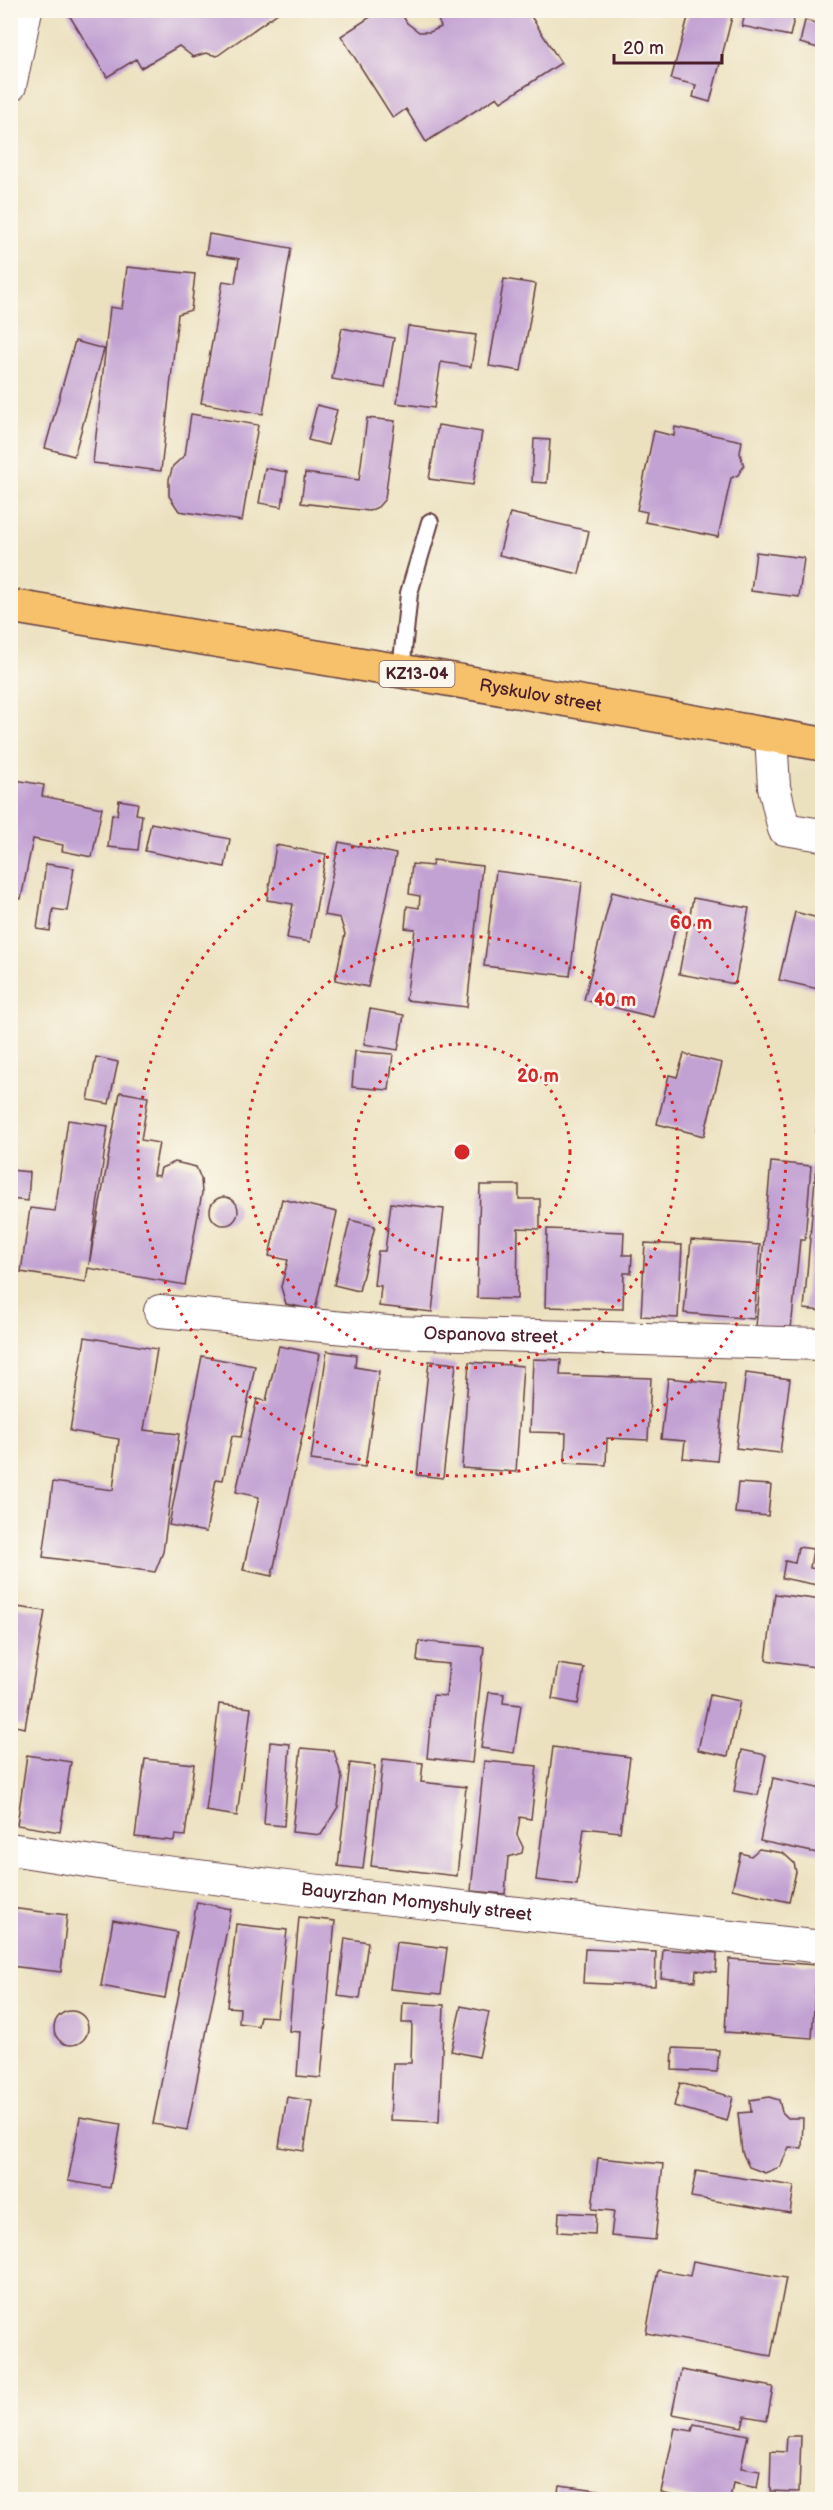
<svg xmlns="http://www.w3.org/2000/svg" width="833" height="2510" font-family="'Balsamiq Sans',sans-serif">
<rect width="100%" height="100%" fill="#fbf7ec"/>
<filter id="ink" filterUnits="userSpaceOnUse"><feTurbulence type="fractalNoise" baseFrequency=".0167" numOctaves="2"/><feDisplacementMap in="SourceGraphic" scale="12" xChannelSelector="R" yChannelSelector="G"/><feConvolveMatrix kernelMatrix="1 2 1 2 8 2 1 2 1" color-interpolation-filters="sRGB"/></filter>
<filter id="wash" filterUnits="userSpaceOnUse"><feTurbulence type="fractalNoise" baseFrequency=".008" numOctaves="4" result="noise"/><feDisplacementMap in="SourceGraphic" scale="24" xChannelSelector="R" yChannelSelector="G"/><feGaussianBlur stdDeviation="1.35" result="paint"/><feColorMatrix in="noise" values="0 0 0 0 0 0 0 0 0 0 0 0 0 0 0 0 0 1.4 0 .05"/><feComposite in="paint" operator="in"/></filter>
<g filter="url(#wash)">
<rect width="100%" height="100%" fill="#ece1bf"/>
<g id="blocks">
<!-- building -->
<path fill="#c2a1d3" d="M66,10H282L217,56L206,53L193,57L179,46L141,68L136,59L107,77Z
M381,10H399L407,23L419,32H430L441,27L436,15L447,10H527L561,63L501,102L497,97L426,142L406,109L393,118L341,36Z
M690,10H707L732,17L710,102L693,97L696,85L671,79Z
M746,10H796L790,36L742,26Z
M805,20L822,25V49L800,43Z
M209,234L291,248L263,414L201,403L223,281L235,283L239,259L206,254Z
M127,267L195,274L191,310L178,314L161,471L93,463L110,307L122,309Z
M504,279L536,284L521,371L489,366Z
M408,326L476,335L471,367L441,362L434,408L397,403Z
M342,328L394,338L385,388L332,379Z
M75,341L104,349L74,456L45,448Z
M317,405L337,410L328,445L308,440Z
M191,414L258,425L242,521L179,511L169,496V479L173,466L185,455Z
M367,418L395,421L385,499L378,507L369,511L301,503L305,473L359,480Z
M438,425L482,432L473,485L429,479Z
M675,427L742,441L740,453L744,466L738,475L731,478L718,537L645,522L647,512L637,510L654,431L674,436Z
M534,439L550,440L547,483L532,482Z
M265,468L287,472L282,507L259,503Z
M510,513L589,531L579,574L499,555Z
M756,552L804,558L799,597L751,591Z
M10,779L44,785L42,796L102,808L92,857L62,851L63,845L33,839L21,899L10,897Z
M119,800L138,803L136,814L142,815L138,850L108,847L112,814L117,815Z
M151,823L230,839L225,867L145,851Z
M339,842L396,854L368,987L335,980L345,934L340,918L324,915Z
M276,845L326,854L310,942L287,938L293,904L267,900Z
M433,860L482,866L467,1007L406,1000L415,929L405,928L407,906L419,908L420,896L409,894L412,864L432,866Z
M46,864L74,868L67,911L53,909L50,931L37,929Z
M496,871L582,882L570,976L484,966Z
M612,892L680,909L653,1017L584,1000Z
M693,898L749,908L735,984L679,974Z
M795,912L822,919V988L818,989L779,980Z
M370,1009L404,1015L398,1050L364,1044Z
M355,1051L393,1054L389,1090L352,1087Z
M684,1054L722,1063L704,1136L657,1124L669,1075L677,1077Z
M96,1057L118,1062L109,1104L88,1100Z
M120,1092L148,1097L141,1140L159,1143L153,1175L159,1176L161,1168L175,1162L196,1167L201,1179L202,1193L185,1285L88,1268L86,1282L21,1272L30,1208L55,1211L68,1120L108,1126L89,1265Z
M821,1100H822V1133L816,1132Z
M818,1143H822V1311L804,1309Z
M771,1162L811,1166L805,1240H800L791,1329L756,1327Z
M10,1170L30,1172L28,1201L10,1199Z
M480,1185H519V1199H540V1229L518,1228L517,1299L477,1298Z
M210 1211a14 14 0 1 1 28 0a14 14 0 1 1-28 0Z
M282,1199L337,1212L315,1310L286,1304L281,1287L288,1260L269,1256Z
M391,1203L444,1209L432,1312L379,1306L381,1286L374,1285L378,1251H385Z
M350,1220L375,1226L359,1291L334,1285Z
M547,1229L624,1232L623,1255H632L631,1273H624L623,1309L545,1307Z
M691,1240L760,1245L754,1319L684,1313Z
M645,1243L682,1245L678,1318L641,1316Z
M85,1337L157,1349L144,1430L179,1434L163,1552L155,1572L43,1557L53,1482L113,1490L119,1439L70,1431Z
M279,1346L320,1354L272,1576L243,1570L259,1497L236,1492L257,1399L266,1401Z
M327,1351L356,1355L355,1367L379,1371L365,1467L311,1460Z
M202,1356L255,1366L241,1437L232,1436L223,1480L216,1479L206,1532L169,1525Z
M533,1359L561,1360L560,1375L651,1378L648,1440L607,1438L606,1465L565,1463L566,1433L530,1432Z
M429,1361L456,1364L443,1478L417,1475Z
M469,1362L523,1366L516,1472L462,1468Z
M746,1373L790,1379L780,1453L736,1448Z
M668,1378L725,1384L717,1461L683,1458L685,1441L661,1439Z
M738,1483L771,1485L768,1516L735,1513Z
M798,1547L813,1549L810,1568L822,1570V1586L782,1578L785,1561L795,1563Z
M775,1594L822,1600V1668L766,1660Z
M10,1606L45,1611L25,1728L10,1725Z
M419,1641L484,1647L472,1763L427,1758L433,1695L446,1696L449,1664L417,1661Z
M558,1664L584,1668L578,1704L552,1699Z
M489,1692L504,1694L503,1703L521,1705L514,1753L481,1748Z
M710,1695L740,1701L728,1756L698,1750Z
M219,1704L251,1708L237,1816L206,1811Z
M270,1742L290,1744L284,1826L264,1824Z
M553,1747L630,1757L620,1832L584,1828L577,1885L536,1880Z
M301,1748L334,1751L342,1778L338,1807L321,1835L292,1832Z
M742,1750L766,1755L758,1795L734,1791Z
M27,1755L71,1762L60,1832L17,1825Z
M145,1759L194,1764L185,1836L175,1835L174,1841L135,1837Z
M383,1759L423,1763L421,1782L466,1787L457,1876L371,1866Z
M484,1761L537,1766L531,1819L520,1817L517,1835L523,1847L522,1853L508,1857L505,1894L471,1891Z
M350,1763L375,1766L363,1869L338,1866Z
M773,1778L822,1789V1854L760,1841Z
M759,1849L783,1853L794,1863L796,1872L789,1902L732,1889L741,1853L751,1856Z
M197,1902L231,1909L187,2130L153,2124Z
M10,1908L67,1915L61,1972L10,1966Z
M299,1917L335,1921L321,2078L297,2076L300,2032L289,2031Z
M113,1920L177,1932L165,1998L101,1986Z
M236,1924L287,1930L277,2017L260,2016L258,2026L239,2023L240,2008L227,2007Z
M345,1938L368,1942L360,1999L338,1996Z
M396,1942L447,1948L441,1994L390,1989Z
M585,1949L656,1952L655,1986L583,1983Z
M663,1949L717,1953L716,1972L696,1970L695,1981L661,1978Z
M729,1959L817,1965L812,2038L725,2032Z
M403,2003L444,2005L439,2122L390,2120L393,2063H411L412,2023H402Z
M461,2006L489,2012L479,2057L451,2051Z
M54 2028a17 17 0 1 1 34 0a17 17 0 1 1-34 0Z
M673,2048L719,2050L717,2072L672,2070Z
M680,2083L733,2097L727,2121L674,2106Z
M287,2097L312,2101L304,2151L279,2147Z
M769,2097L779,2100L782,2112L788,2118H803L802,2148L789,2147L780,2167L765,2173L749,2167L742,2152L738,2113L751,2112L750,2100Z
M80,2117L121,2124L110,2188L68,2181Z
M598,2158L663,2164L655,2240L611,2236L614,2211L592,2209Z
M696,2171L794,2186L790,2213L691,2197Z
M559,2212L596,2214L595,2234L558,2232Z
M693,2261L786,2278L771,2356L646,2333L658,2270L690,2276Z
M681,2370L773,2387L767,2420L745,2416L742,2427L672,2414Z
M694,2424L748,2435L741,2468L760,2471L757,2488L733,2483L730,2500H697L661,2492L675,2428L692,2431Z
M787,2436H801L799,2492L770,2491L771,2451L786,2452Z
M559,2485L613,2492L612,2500H557Z"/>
</g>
</g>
<g filter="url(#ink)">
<use href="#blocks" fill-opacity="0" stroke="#623c41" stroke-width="1.5"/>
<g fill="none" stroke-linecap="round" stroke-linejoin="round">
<!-- service casing -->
<g stroke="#623c41" stroke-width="20">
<path id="service" d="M401,671L409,593L430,522"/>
</g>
<!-- minor casing -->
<g stroke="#623c41" stroke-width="34">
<g id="minor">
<path d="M10,86L26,10"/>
<path d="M771,736L774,787L784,829L822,835"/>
<path id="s1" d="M160,1311L388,1332L822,1344"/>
<path id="s2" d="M10,1849L118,1866L302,1889L822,1947"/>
</g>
</g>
<!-- primary casing -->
<g stroke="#623c41" stroke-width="36">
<g id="primary">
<path id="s3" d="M10,606L401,671L822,744"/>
</g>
</g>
<!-- service -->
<use href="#service" stroke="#fff" stroke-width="16"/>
<!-- minor -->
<use href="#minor" stroke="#fff" stroke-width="32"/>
<!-- primary -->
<use href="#primary" stroke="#f6c16b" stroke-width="33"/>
</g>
</g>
<!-- distance rings -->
<g fill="none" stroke="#d62828" stroke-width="3" stroke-dasharray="3 6">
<circle cx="462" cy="1152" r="108"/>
<circle cx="462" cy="1152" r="216"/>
<circle cx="462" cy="1152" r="324"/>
</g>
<g text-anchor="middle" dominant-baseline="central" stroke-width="5" stroke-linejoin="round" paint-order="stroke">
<!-- shield labels -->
<rect fill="#fbf7ec" stroke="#7f6065" stroke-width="1.5" x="379.5" y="661" width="75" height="26" rx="4.5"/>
<g font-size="16" font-weight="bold" fill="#4a1f2b">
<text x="417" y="674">KZ13-04</text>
</g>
<!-- street labels -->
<g font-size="18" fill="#4a1f2b" stroke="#fbf7ec">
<text stroke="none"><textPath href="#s3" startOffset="538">Ryskulov street</textPath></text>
<text stroke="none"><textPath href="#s1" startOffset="332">Ospanova street</textPath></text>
<text stroke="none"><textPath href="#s2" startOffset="410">Bauyrzhan Momyshuly street</textPath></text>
</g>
</g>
<circle cx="462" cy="1152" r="9" fill="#d62828" stroke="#fbf7ec" stroke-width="3"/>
<g font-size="18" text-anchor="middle" font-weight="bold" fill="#d62828" stroke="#fbf7ec" stroke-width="5" stroke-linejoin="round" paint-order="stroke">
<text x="691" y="929">60 m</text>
<text x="615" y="1006">40 m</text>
<text x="538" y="1082">20 m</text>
</g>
<!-- margin -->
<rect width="833" height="2510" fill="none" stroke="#fbf7ec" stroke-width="36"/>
<!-- scale -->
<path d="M614 54v9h108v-9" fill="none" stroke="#4a1f2b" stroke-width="3"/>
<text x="623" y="54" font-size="18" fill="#4a1f2b" stroke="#fbf7ec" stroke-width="4.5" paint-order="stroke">20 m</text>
</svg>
